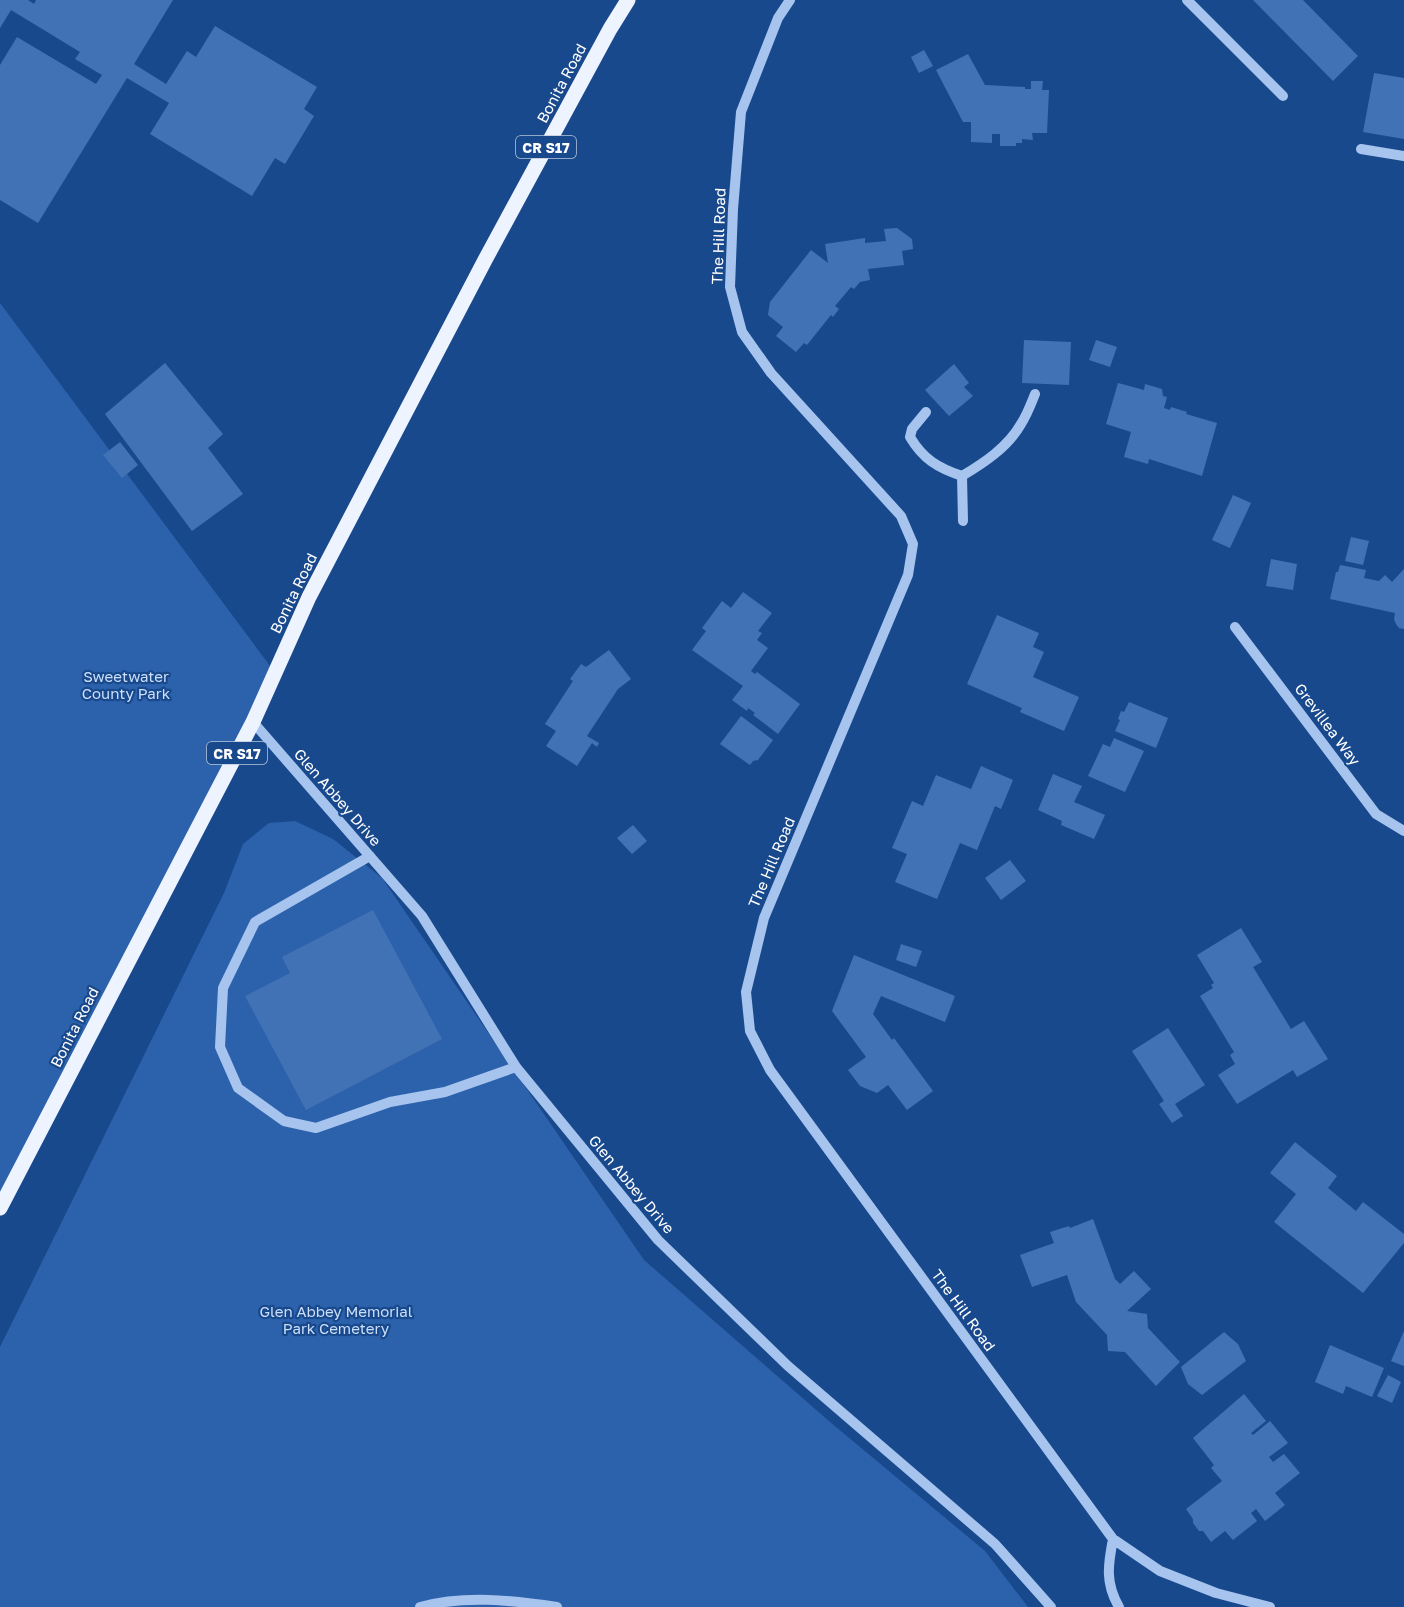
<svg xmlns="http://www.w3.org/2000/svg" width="1404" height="1607" font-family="'Golos Text',sans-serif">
<rect width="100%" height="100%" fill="#19498d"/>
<!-- green -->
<path fill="#2c62ac" d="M0,303L276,674L0,1206Z
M295,821L333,839L382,878L644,1260L830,1422L985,1551L1028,1607H0V1347L224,893L243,844L269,823Z"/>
<!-- building -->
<path fill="#4272b6" d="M0,0H28L34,4L36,0H173L134,64L166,84L187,51L196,57L215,26L317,87L304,109L314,116L285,164L275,158L252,196L150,134L169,103L127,78L38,223L0,200V65L17,37L96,84L102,75L75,59L80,52L11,10L0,28Z
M1253,0H1303L1358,56L1333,81Z
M924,50L933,66L919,73L911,57Z
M968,54L985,85L1025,87V89H1031V81H1043L1042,90H1049L1047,133H1032L1033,140L1022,139V143H1016V146H1000V134H992V143L971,142V122H963L936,70Z
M1374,73L1404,78V139L1363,132Z
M897,228L912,239L913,249L902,251L904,265L868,269L870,280L860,282L854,289L851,287L835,306L839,309L833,317L831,315L807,345L804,343L796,352L776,336L783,327L768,315L770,302L811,250L828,263L825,244L865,238V243L886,241L884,229Z
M1024,340L1071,342L1069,385L1022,383Z
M1096,340L1117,347L1110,367L1089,360Z
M165,363L223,434L208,448L243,494L192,531L105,414Z
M954,364L969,383L964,387L973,396L949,416L925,390Z
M1118,383L1144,390L1145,384L1162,389L1163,396L1167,397L1164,408L1170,410L1171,407L1187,412L1186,414L1217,423L1202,476L1149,459L1148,464L1124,457L1131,432L1106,424Z
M120,442L138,465L122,478L103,455Z
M1233,495L1251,503L1230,548L1212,540Z
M1351,537L1369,541L1363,565L1345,561Z
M1271,559L1297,564L1293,590L1266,586Z
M1340,565L1366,570L1364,578L1379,581L1385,575L1392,582L1404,569V629L1399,628L1396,624L1394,619L1395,613L1330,599L1336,572H1338Z
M743,592L772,613L758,631L762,633L757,640L768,648L751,671L755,674L757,672L800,704L778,734L753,715L755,713L748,708L747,711L732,700L743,686L692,650L706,631L702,628L722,601L731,608Z
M997,615L1039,633L1033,647L1044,652L1033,677L1079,697L1064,731L1020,712L1022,708L967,684Z
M609,650L631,679L618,689L587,736L599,743L597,747L592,743L577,766L546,746L556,731L545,724L573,681L570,679L581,664L586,667Z
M1129,702L1168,718L1156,748L1115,731L1120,720L1118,719L1121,711L1124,712Z
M741,716L773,740L758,760L753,761L750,765L720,744Z
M1114,738L1144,751L1125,792L1088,776L1103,744L1110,747Z
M981,766L1013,780L1001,809L995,806L977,850L960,843L937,899L895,882L907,854L892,848L912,801L923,806L936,775L971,789Z
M1053,774L1082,786L1074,802L1105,815L1094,839L1061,825L1062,821L1038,810Z
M633,825L647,841L632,854L617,838Z
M1010,860L1026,881L1001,900L985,878Z
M373,910L442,1039L306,1110L245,996L290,973L282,957Z
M1241,928L1262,962L1253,967L1291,1029L1304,1021L1328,1059L1297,1077L1293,1070L1237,1104L1218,1075L1235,1064L1230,1055L1234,1052L1200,996L1213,988L1211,985L1214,983L1197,955Z
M901,944L922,951L916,967L896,960Z
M854,955L955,996L945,1022L881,996L873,1014L892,1040L894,1038L933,1091L907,1110L888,1085L877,1093L860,1086L848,1070L866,1057L832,1011Z
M1168,1028L1205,1085L1175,1104L1183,1116L1172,1123L1159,1104L1164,1101L1132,1051Z
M1295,1142L1337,1176L1328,1188L1356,1211L1363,1202L1404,1234V1243L1363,1293L1274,1222L1296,1194L1270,1173Z
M1093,1219L1115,1279L1120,1284L1134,1271L1151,1289L1127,1311L1147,1314L1148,1328L1180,1362L1156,1386L1125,1352L1108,1351L1107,1335L1076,1302L1067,1275L1032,1287L1020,1255L1054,1243L1050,1232L1069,1226L1070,1228Z
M1404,1331V1366L1391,1361Z
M1224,1332L1238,1344L1246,1361L1202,1395L1188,1384L1181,1367Z
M1330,1345L1384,1368L1372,1397L1346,1386L1343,1394L1315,1382Z
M1388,1375L1401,1382L1392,1403L1377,1396Z
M1244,1394L1266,1421L1251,1433L1253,1435L1270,1421L1288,1443L1269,1457L1273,1462L1284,1454L1300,1473L1275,1493L1285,1505L1265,1521L1256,1509L1251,1513L1257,1521L1233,1540L1225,1531L1211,1542L1203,1531H1199L1193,1523V1519L1186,1509L1222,1481L1211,1468L1214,1465L1193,1438Z"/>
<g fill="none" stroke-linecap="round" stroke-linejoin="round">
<!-- minor -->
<path stroke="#a6c4ee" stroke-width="10" d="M790,0L778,18L741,112L733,209L730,287L742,332L771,373L901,516L913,544L908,575L764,918L746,992L750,1031L770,1070L1113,1539L1160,1571L1216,1593L1270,1607
M1187,0L1283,96
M1361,149L1404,156
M926,412L912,429L910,437C923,459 938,468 962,476C984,463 1008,447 1021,424C1027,415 1031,404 1035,394
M962,476L963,521
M1235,627L1376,814L1404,831
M253,722L422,916L516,1067L658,1240L788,1366L995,1544L1051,1607
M370,856L255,922L223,988L220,1047L238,1088L284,1121L316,1128L390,1102L445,1092L516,1067
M1113,1539C1108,1565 1105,1583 1119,1607
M420,1607C464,1595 512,1600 557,1607"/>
<!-- major -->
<path stroke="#edf3ff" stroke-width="15" d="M0,1208L253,722L309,597L485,260L610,29L628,0"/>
</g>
<g text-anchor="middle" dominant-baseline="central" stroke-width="4.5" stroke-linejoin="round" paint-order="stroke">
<!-- shield labels -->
<g fill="#19498d" stroke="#bac8dd" stroke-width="1.5">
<rect x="516" y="136" width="60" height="22" rx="4.5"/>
<rect x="207" y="742" width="60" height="22" rx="4.5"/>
</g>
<g font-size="14" font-weight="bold" fill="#fff">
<text x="546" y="147">CR S17</text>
<text x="237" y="753">CR S17</text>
</g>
<!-- street labels -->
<g font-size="15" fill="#fff" stroke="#19498d">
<text transform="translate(561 83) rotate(-62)">Bonita Road</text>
<text transform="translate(718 236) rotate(-88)">The Hill Road</text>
<text transform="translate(293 593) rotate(-64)">Bonita Road</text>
<text transform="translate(1328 724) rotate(53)">Grevillea Way</text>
<text transform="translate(338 797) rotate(49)">Glen Abbey Drive</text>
<text transform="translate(771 862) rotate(-67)">The Hill Road</text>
<text transform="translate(74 1027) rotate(-63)">Bonita Road</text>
<text transform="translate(632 1184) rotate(50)">Glen Abbey Drive</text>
<text transform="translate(964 1310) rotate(54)">The Hill Road</text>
</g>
<!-- park labels -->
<g font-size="15" fill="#ccdffa" stroke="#19498d">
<text x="126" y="676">Sweetwater<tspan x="126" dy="17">County Park</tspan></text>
<text x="336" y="1311">Glen Abbey Memorial<tspan x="336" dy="17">Park Cemetery</tspan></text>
</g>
</g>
</svg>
